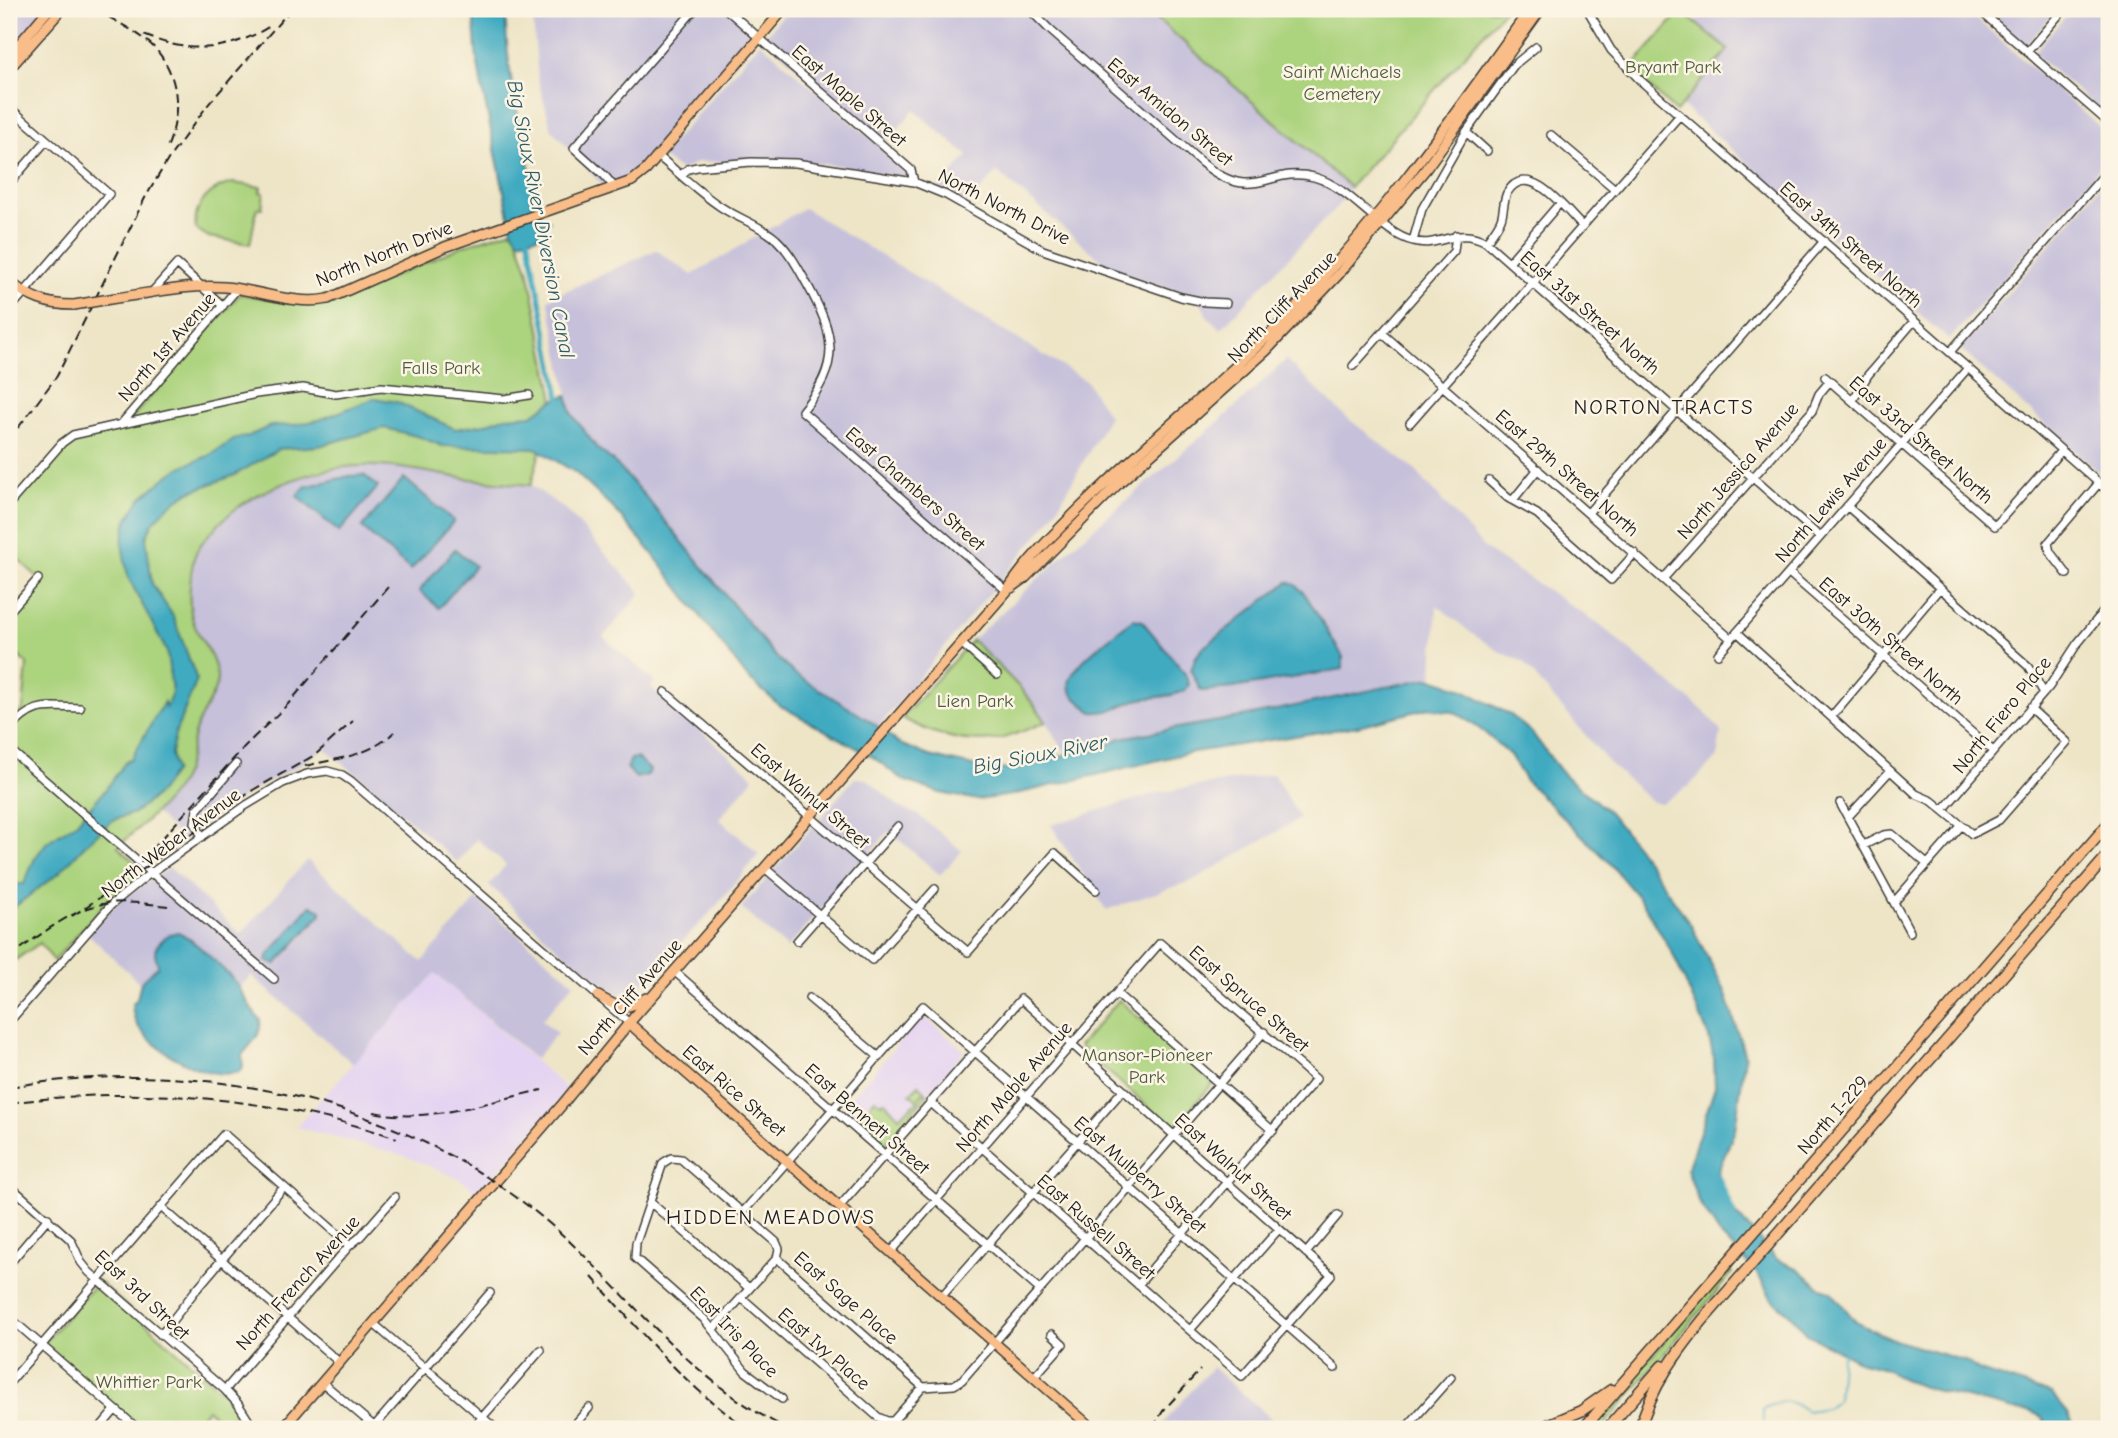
<svg xmlns="http://www.w3.org/2000/svg" width="2118" height="1438" font-family="'Comic Neue',sans-serif">
<rect width="100%" height="100%" fill="#fcf5e5"/>
<filter id="ink" filterUnits="userSpaceOnUse"><feTurbulence type="fractalNoise" baseFrequency=".0143" numOctaves="2"/><feDisplacementMap in="SourceGraphic" scale="14" xChannelSelector="R" yChannelSelector="G"/><feConvolveMatrix kernelMatrix="1 2 1 2 8 2 1 2 1" color-interpolation-filters="sRGB"/></filter>
<filter id="wash" filterUnits="userSpaceOnUse"><feTurbulence type="fractalNoise" baseFrequency=".00686" numOctaves="4" result="noise"/><feDisplacementMap in="SourceGraphic" scale="28" xChannelSelector="R" yChannelSelector="G"/><feGaussianBlur stdDeviation="1.57" result="paint"/><feColorMatrix in="noise" values="0 0 0 0 0 0 0 0 0 0 0 0 0 0 0 0 0 1.4 0 .05"/><feComposite in="paint" operator="in"/></filter>
<g filter="url(#wash)">
<rect width="100%" height="100%" fill="#eee5c7"/>
<!-- built -->
<path fill="#e4d3f2" d="M435,973L568,1090L479,1193L460,1179L405,1156L296,1127Z
M923,1016L965,1051L883,1144L842,1108Z"/>
<!-- industrial -->
<path fill="#c6c0da" d="M9,9H45L9,51Z
M532,9H732L760,34L636,175L605,188L552,130L538,80Z
M788,9H1145L1350,187L1344,199L1221,329L1207,316L1197,294L1168,289L1111,268L997,172L968,204L938,188L968,156L914,110L884,144L764,38Z
M1708,9H1965L2109,135V157L1949,340L1681,105L1728,51L1695,23Z
M1984,9H2058L2026,45Z
M2072,9H2109V118L2033,53Z
M760,42L909,172V179L847,167L798,161L763,160L697,162L681,171L661,156Z
M2109,176V481L1960,349Z
M804,208L1086,381L1109,416L1052,518L878,727L795,674L775,656L644,495L613,461L597,448L572,414L548,299L656,250L692,275Z
M1286,360L1345,416L1416,471L1485,549L1597,623L1705,712L1721,732L1717,758L1689,786L1662,803L1652,802L1610,764L1522,661L1500,652L1471,633L1437,605L1432,686L1069,758L1038,710L972,640L1072,547L1230,412Z
M355,466L397,467L460,478L531,485L566,510L641,593L603,637L655,682L651,687L754,777L719,819L759,854L718,904L632,995L625,991L620,996L610,989L567,956L489,885L506,865L477,839L457,862L365,781L324,748L296,767L253,790L183,840L154,812L175,790L189,761L191,741L213,663L192,620L190,594L195,555L211,532L235,507L259,493L297,478Z
M1273,774L1300,818L1194,880L1106,910L1051,825L1160,792Z
M855,778L867,779L902,809L917,814L962,851L940,875L889,831L787,948L741,908Z
M307,860L422,962L477,899L574,983L542,1020L557,1033L535,1059L435,973L353,1064L251,975L237,991L169,1011L87,933L122,899L170,868L241,934Z
M1212,1367L1283,1429H1284H1158Z"/>
<!-- green -->
<path fill="#acd37e" stroke="#64784d" stroke-width="2" d="M1150,9H1505L1350,187L1148,11Z
M1681,11L1728,50L1676,112L1630,69Z
M233,183L261,187L260,192L264,193L262,208H257L250,244L209,237L196,229C192,205 211,187 233,183Z
M512,230L516,234L528,269L554,400L531,485C506,483 481,481 457,477C424,472 392,464 358,466C316,468 252,490 223,520C213,530 198,544 194,558C190,575 187,603 193,621C199,640 217,658 217,679C216,694 204,709 198,723C191,739 191,757 185,773C175,799 138,827 118,847L141,868L139,875L106,902L54,961L40,943L9,964V725L23,709L27,664L9,648V617L41,580L9,551V508L69,441L123,428L240,294L307,305H323L340,300L462,246Z
M972,640C998,666 1027,691 1046,722C1029,728 1010,738 993,740C962,744 928,732 902,718Z
M1119,1000L1213,1083L1173,1129L1079,1046Z
M919,1085L925,1091L918,1099L925,1092L928,1094L884,1145L853,1119L857,1115L859,1117L875,1099L881,1103L884,1101L899,1117L918,1101L910,1094Z
M1730,1271L1732,1273L1601,1429H1588L1725,1272L1728,1273Z
M98,1281L240,1407L225,1424L207,1409L190,1429H138L41,1346Z"/>
<!-- water -->
<path fill="#41aac1" stroke="#2e636e" stroke-width="2" d="M473,9H506C504,75 527,151 540,217L549,221L541,224L539,236L519,241L512,230L481,83L476,52Z
M567,395L572,414L597,448L613,461L644,495L775,656L795,674L873,723L900,744L929,756L973,766L1009,770L1082,750L1096,751L1120,738L1247,716L1429,678L1460,688L1511,715L1532,733L1564,775L1609,812L1637,847L1691,925L1725,991L1745,1056L1735,1130L1718,1171L1724,1200L1776,1259L1800,1270L1821,1288L1831,1291L1856,1322L1891,1339L1965,1361L1980,1371L2052,1394L2068,1413L2075,1429H2048L2042,1417L2030,1411L2014,1410L1926,1388L1906,1381L1885,1369L1862,1363L1807,1334L1791,1315L1772,1299L1757,1273L1720,1235L1698,1200L1687,1170L1715,1087L1714,1059L1708,1034L1673,954L1643,903L1607,860L1526,781L1510,755L1484,732L1457,713L1429,708L1358,726L1188,753L1012,795L978,800L940,793L903,780L873,757L779,705L747,677L648,548L612,507L576,473L535,448L442,446L420,437L384,428L319,446L279,449L235,475L189,492L169,506L152,524L146,538L152,584L173,616L197,680L176,731L171,753L175,771L157,795L134,813L113,820L88,842L60,872L9,911C9,901 8,891 17,884H24L35,858L47,842L76,823L106,789L127,760L131,759L164,702L166,708L172,692L167,652L128,577L122,544L127,520L141,498L165,478L181,467L208,456L237,438L247,437L270,426L294,425L319,420L375,398L397,402L455,429L485,424L505,417L532,415L554,400Z
M364,475L378,487L339,532L297,496L305,487L349,476Z
M404,478L454,521L411,570L362,528Z
M455,549L475,566L439,608L419,591Z
M1288,582L1296,585L1305,594L1343,657V669L1233,688L1201,691L1191,671L1195,658L1204,647Z
M1133,619L1142,621L1184,672L1189,684C1187,688 1186,691 1181,692C1167,698 1150,697 1136,700C1121,705 1109,714 1092,712C1084,704 1074,700 1070,689C1062,669 1119,632 1133,619Z
M637,758L650,770L648,775L636,778L627,768L631,759Z
M311,905L321,910V914L276,964L267,961L268,956Z
M178,932C190,936 227,972 236,983C244,995 250,1009 260,1020C263,1035 250,1044 242,1055L243,1067L239,1072C208,1081 155,1052 138,1026C134,1021 133,1012 132,1005L137,999L141,982L158,966C158,961 155,958 155,953C155,943 170,933 178,932Z"/>
<g fill="none" stroke-linecap="round" stroke-linejoin="round">
<!-- stream -->
<path stroke="#41aac1" stroke-width="2" d="M1763,1429V1409C1783,1399 1788,1398 1807,1411L1826,1408L1838,1399L1841,1359L1845,1350"/>
<!-- canal -->
<path stroke="#41aac1" stroke-width="4.5" d="M527,233L560,400"/>
<!-- river -->
<path stroke="#41aac1" stroke-width="8" d="M1718,1180L1733,1216"/>
</g>
</g>
<g filter="url(#ink)">
<g fill="none" stroke-linecap="round" stroke-linejoin="round">
<!-- minor casing -->
<g stroke="#3c3a36" stroke-width="10">
<path id="minor" d="M726,9L911,170L914,182
M1029,9L1050,30L1202,163C1255,206 1268,165 1314,177C1351,187 1380,233 1413,241C1440,249 1457,225 1486,242L1820,537
M1587,9L1611,50L1641,81L2109,492
M1978,9L2109,123
M2027,52L2064,9
M9,107L109,194L9,310
M1466,132L1487,151
M1551,135L1615,189
M658,156C679,173 698,192 721,207C739,219 760,225 776,239C790,252 798,268 807,284C835,335 842,363 802,411L1007,591
M681,175L688,169L697,167L751,162L796,163L914,182L946,195L1043,250L1181,297L1205,302L1226,303
M9,184L47,140
M615,188L605,176L574,148L695,9
M1413,241L1422,209L1466,132L1514,65L1536,47
M1486,242C1491,235 1498,227 1501,219C1504,211 1503,201 1507,193C1528,158 1566,210 1582,226
M1509,262L1559,204
M152,292L177,264L223,306
M1382,333L1731,639
M1950,352L2109,169
M1353,366L1454,251L1456,235
M1825,377L1995,526L2061,451
M1853,400L1868,375L1914,321
M1410,423L1680,115
M121,424L237,289
M1489,481L1508,498L1537,514L1611,580L1635,553
M1513,500L1538,469
M9,504L62,443L73,435L256,394L303,388L336,394L381,387L504,399L529,395
M1847,506L2028,666L2044,693
M1588,513L1824,241
M1789,573L1993,751
M2067,574L2050,552L2048,543L2099,483
M1664,578L1812,411L1819,394L1830,381
M9,612L38,579
M1737,632L1916,794L1932,801L1972,834L1999,820L2067,742L2030,708
M961,643L997,675
M1718,654L1968,368
M665,692L968,952L1055,853L1096,890
M1831,717L1940,588
M9,730C34,702 45,707 80,708
M9,749L274,979
M1840,803L1910,932
M1943,810L2049,687L2077,644L2109,605
M1848,817L1890,771
M202,837L195,823L197,810L236,764
M1864,845L1884,835L1892,834L1927,864
M766,869L872,960L935,889
M1895,901L1961,826
M797,941L898,826
M674,971L1040,1290
M1117,994L1273,1131
M809,998L879,1057
M9,1022L111,905L144,878L245,806L283,783L307,774L327,771L342,775L351,781L629,1023
M9,1185L71,1240L81,1262L89,1272L225,1390L238,1404L254,1429
M650,1202L749,1288
M840,1206L1021,999L1331,1275L1242,1376L930,1102
M161,1207L340,1363
M743,1212L923,1006L1335,1368
M891,1252L1160,943L1316,1079L1138,1285
M1306,1253L1338,1215
M777,1258L923,1387
M9,1264L48,1218
M942,1296L1123,1090
M742,1298L878,1417L887,1421H893L923,1387L954,1385L962,1380L1264,1032
M9,1317L138,1429
M374,1324L496,1429
M713,1329L777,1258L779,1249L776,1242L681,1159L671,1158L663,1163L636,1243L635,1258L704,1319L745,1371L782,1399
M1190,1330L1279,1229
M161,1335L195,1291L284,1187
M1034,1377L1063,1344L1052,1334
M9,1383L224,1134L350,1245
M323,1383L376,1428
M225,1390L350,1245L359,1238L395,1197
M99,1429L115,1410
M372,1429L490,1293
M472,1429L541,1350
M571,1429L589,1408
M1405,1429L1451,1377"/>
</g>
<!-- major casing -->
<g stroke="#3c3a36" stroke-width="12">
<path id="major" d="M9,56L49,9
M9,69L62,9
M9,281C29,298 47,305 74,305
M116,298C152,293 188,284 225,287C259,290 295,306 328,299L445,247L632,181L646,170L784,9
M1011,588L1025,578L1119,483L1266,351L1339,274L1425,170L1541,9
M598,996C619,1008 624,1012 646,998
M629,1023L1093,1429
M282,1429L561,1106L629,1023L1007,591C1026,561 1052,536 1077,511C1138,450 1206,396 1268,336C1368,237 1449,123 1530,9"/>
</g>
<!-- highway casing -->
<g stroke="#3c3a36" stroke-width="13">
<path id="highway" d="M1538,1429L1581,1411L1611,1390
M1583,1429L2109,823
M1607,1429L1662,1366
M1640,1429C1651,1387 1675,1355 1702,1321L2109,854"/>
</g>
<!-- minor -->
<use href="#minor" stroke="#fff" stroke-width="7"/>
<!-- major -->
<use href="#major" stroke="#f8bd88" stroke-width="9"/>
<!-- highway -->
<use href="#highway" stroke="#f8bd88" stroke-width="10"/>
<!-- rail -->
<path stroke="#1c1c1c" stroke-width="2" stroke-dasharray="10 5" stroke-linecap="butt" d="M96,9C112,20 131,28 147,41C180,68 183,113 166,150
M144,35C188,54 229,52 270,26
M9,440L57,376L145,198L169,158L207,106L291,9
M305,766C337,758 369,757 394,732
M142,870L253,790L315,755L353,721
M108,893L133,871L245,746L288,704L388,587
M72,916L116,887
M9,957C37,938 69,910 103,904C124,900 147,904 168,906
M9,1087C206,1054 420,1102 568,1240C639,1307 698,1386 788,1429
M9,1103C140,1085 271,1097 397,1138
M374,1112C428,1124 489,1101 542,1090
M592,1277C641,1332 687,1389 749,1429
M1152,1429L1163,1411L1200,1370"/>
<!-- major-bridge casing -->
<g stroke="#3c3a36" stroke-width="12" stroke-linecap="butt">
<path id="major-bridge" d="M74,305L116,298"/>
</g>
<!-- major-bridge -->
<use href="#major-bridge" stroke="#f8bd88" stroke-width="9"/>
</g>
</g>
<g text-anchor="middle" dominant-baseline="central" stroke-width="5" stroke-linejoin="round" paint-order="stroke">
<!-- park labels -->
<g font-size="19" fill="#4e5c3e" stroke="#fcf5e5">
<text x="1673" y="67">Bryant Park</text>
<text x="1342" y="72">Saint Michaels<tspan x="1342" dy="22">Cemetery</tspan></text>
<text x="441" y="368">Falls Park</text>
<text x="975" y="701">Lien Park</text>
<text x="1147" y="1055">Mansor-Pioneer<tspan x="1147" dy="22">Park</tspan></text>
<text x="149" y="1382">Whittier Park</text>
</g>
<!-- street labels -->
<g font-size="19" fill="#1c1c1c" stroke="#fcf5e5">
<text transform="translate(849 96) rotate(41)">East Maple Street</text>
<text transform="translate(1170 112) rotate(40)">East Amidon Street</text>
<text transform="translate(1004 207) rotate(27)">North North Drive</text>
<text transform="translate(1851 245) rotate(41)">East 34th Street North</text>
<text transform="translate(384 254) rotate(-22)">North North Drive</text>
<text transform="translate(1282 307) rotate(-46)">North Cliff Avenue</text>
<text transform="translate(1590 313) rotate(41)">East 31st Street North</text>
<text transform="translate(167 347) rotate(-49)">North 1st Avenue</text>
<text transform="translate(1921 440) rotate(41)">East 33rd Street North</text>
<text transform="translate(1738 471) rotate(-49)">North Jessica Avenue</text>
<text transform="translate(1567 473) rotate(41)">East 29th Street North</text>
<text transform="translate(915 489) rotate(41)">East Chambers Street</text>
<text transform="translate(1831 500) rotate(-49)">North Lewis Avenue</text>
<text transform="translate(1891 641) rotate(41)">East 30th Street North</text>
<text transform="translate(2002 715) rotate(-51)">North Fiero Place</text>
<text transform="translate(810 796) rotate(41)">East Walnut Street</text>
<text transform="translate(171 843) rotate(-37)">North Weber Avenue</text>
<text transform="translate(630 997) rotate(-49)">North Cliff Avenue</text>
<text transform="translate(1249 999) rotate(41)">East Spruce Street</text>
<text transform="translate(1014 1087) rotate(-49)">North Mable Avenue</text>
<text transform="translate(734 1091) rotate(41)">East Rice Street</text>
<text transform="translate(1833 1115) rotate(-49)">North I-229</text>
<text transform="translate(867 1119) rotate(41)">East Bennett Street</text>
<text transform="translate(1233 1167) rotate(42)">East Walnut Street</text>
<text transform="translate(1140 1175) rotate(41)">East Mulberry Street</text>
<text transform="translate(1096 1227) rotate(41)">East Russell Street</text>
<text transform="translate(298 1283) rotate(-48)">North French Avenue</text>
<text transform="translate(142 1295) rotate(43)">East 3rd Street</text>
<text transform="translate(846 1298) rotate(41)">East Sage Place</text>
<text transform="translate(734 1332) rotate(46)">East Iris Place</text>
<text transform="translate(824 1349) rotate(41)">East Ivy Place</text>
</g>
<!-- water labels -->
<g font-size="21" font-style="italic" fill="#2d5c66" stroke="#fcf5e5">
<text transform="translate(541 219) rotate(79)">Big Sioux River Diversion Canal</text>
<text transform="translate(1040 754) rotate(-11)">Big Sioux River</text>
</g>
<!-- neighbourhood labels -->
<g font-size="21" letter-spacing="2" fill="#1c1c1c" stroke="#fcf5e5">
<text x="1664" y="407">NORTON TRACTS</text>
<text x="771" y="1217">HIDDEN MEADOWS</text>
</g>
</g>
<!-- margin -->
<rect width="2118" height="1438" fill="none" stroke="#fcf5e5" stroke-width="35"/>
</svg>
